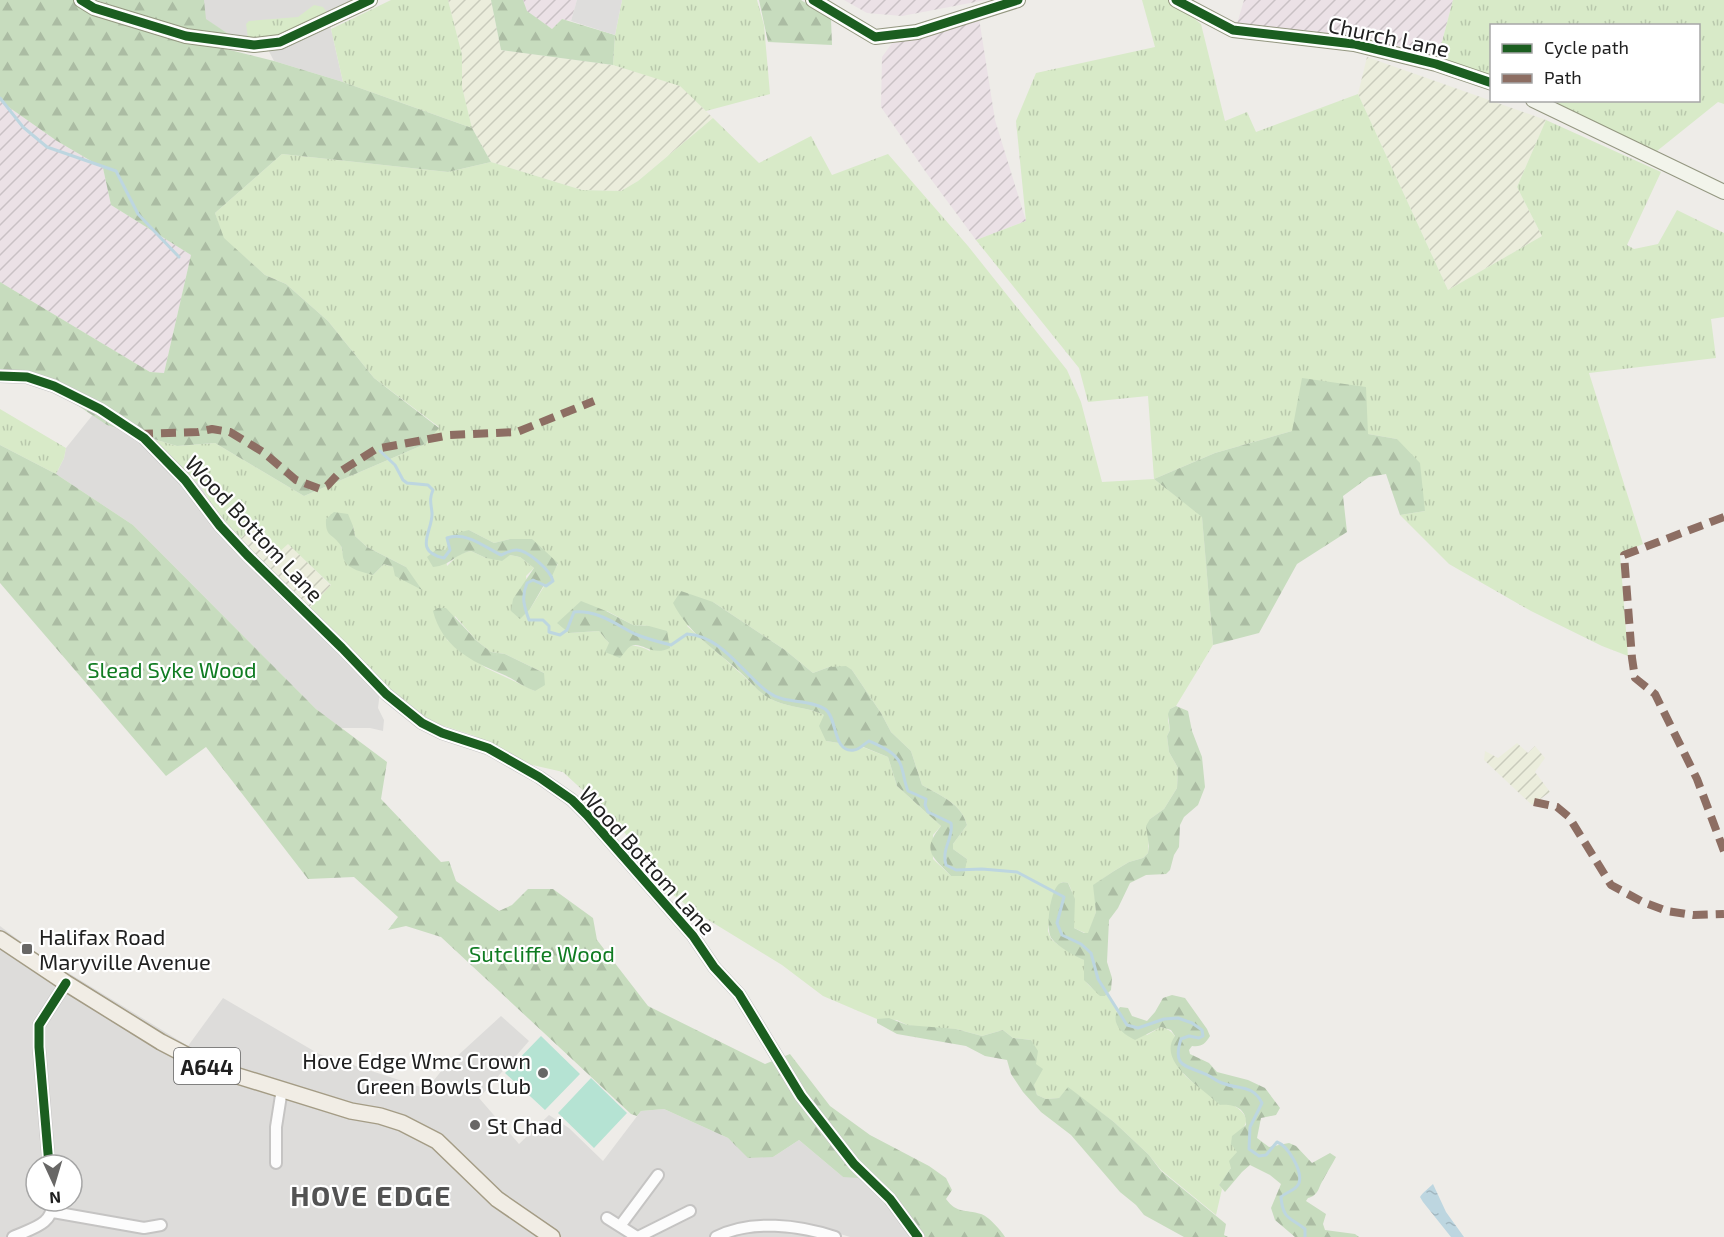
<svg xmlns="http://www.w3.org/2000/svg" width="1724" height="1237" font-family="'Exo 2',sans-serif">
<defs>
<pattern id="industrial-furrows" width="10" height="10" patternUnits="userSpaceOnUse" patternTransform="scale(1.5)"><rect width="10" height="10" fill="#ebe1e6"/><path d="M-1 1l2-2M0 10L10 0M9 11l2-2" fill="none" stroke="#c9c1c5"/></pattern>
<pattern id="farmland-furrows" width="10" height="10" patternUnits="userSpaceOnUse" patternTransform="scale(1.5)"><rect width="10" height="10" fill="#ebeddc"/><path d="M-1 1l2-2M0 10L10 0M9 11l2-2" fill="none" stroke="#c9cbbc"/></pattern>
<pattern id="grass-tufts" width="24" height="20" patternUnits="userSpaceOnUse" patternTransform="scale(1.5)"><rect width="24" height="20" fill="#d8eac8"/><path d="M3 7l-1-3M5 7V3M7 7l1-3M15 17l-1-3M17 17v-4M19 17l1-3" fill="none" stroke="#b9c8ac"/></pattern>
<pattern id="forest-firs" width="22" height="20" patternUnits="userSpaceOnUse" patternTransform="scale(1.5)"><rect width="22" height="20" fill="#c7dcbe"/><path d="M5 1l3.5 6h-7zM16 11l3.5 6h-7z" fill="#abbca3"/></pattern>
<pattern id="water-ripples" width="26" height="14" patternUnits="userSpaceOnUse" patternTransform="scale(1.5)"><rect width="26" height="14" fill="#bdd6e0"/><path d="M2 4q2-2 4 0t4 0M15 11q2-2 4 0t4 0" fill="none" stroke="#a2b7c0"/></pattern>
</defs>
<rect width="100%" height="100%" fill="#eeece8"/>
<!-- residential -->
<path fill="#dddcda" fill-rule="evenodd" d="M204,0H360L328,16L343,82L274,61L263,40L230,38V35L205,19Z
M95,412L167,455L201,486L219,517L257,559L348,645L381,683L378,708L384,720L383,731L370,728H341L316,709L133,525L56,474L64,458L66,448Z
M0,926L36,953L188,1046L223,998L319,1054L427,1089L442,1070L501,1016L529,1041L479,1098L519,1144L549,1115L569,1128L603,1161L641,1111L664,1109L728,1138L748,1157H773L799,1140L843,1177H858L877,1194L911,1237H850L818,1227L816,1237H0ZM36,1165H72V1201H36Z"/>
<!-- industrial -->
<path fill="url(#industrial-furrows)" d="M523,0H577L571,21L562,19L552,29L526,11Z
M844,0H986L902,16L867,13Z
M1244,0H1453L1438,57L1368,37L1237,24Z
M979,18L995,120L1026,221L976,240L925,171L881,107L882,57L895,39Z
M0,101L57,141L103,168L111,205L191,255L164,373L150,372L0,282Z"/>
<!-- farmland -->
<path fill="url(#farmland-furrows)" d="M448,0H491L501,50L613,65L680,85L713,118L638,181L621,191L582,190L491,162L472,128L462,87V55Z
M1367,57L1546,120L1517,187L1542,236L1448,290L1358,94Z
M252,527L277,553L288,543L331,586L309,609L240,539Z
M1517,743L1528,753L1535,746L1545,758L1535,772L1550,792L1532,805L1484,760L1485,751L1498,758Z"/>
<!-- grass -->
<path fill="url(#grass-tufts)" fill-rule="evenodd" d="M391,0H448L462,55V87L472,128L343,82L331,29Z
M622,0H757L764,25L770,94L706,111L680,86L613,65L615,35Z
M1142,0H1171L1201,24L1225,121L1247,112L1256,132L1358,94L1448,290L1542,236L1517,187L1546,120L1661,172L1627,245L1634,249L1658,244L1677,210L1724,233V317L1711,319L1716,358L1589,373L1643,544L1620,554L1628,656L1602,646L1531,611L1449,564L1400,515L1425,511L1397,439L1368,434L1292,431L1215,453L1154,479L1202,516L1213,645L1176,706L1170,709L1168,720L1170,730L1167,736L1169,752L1178,768L1177,788L1164,809L1150,819L1148,853L1143,858L1129,862L1114,871L1094,885L1096,912L1089,933H1085L1074,928C1072,912 1077,898 1068,883L1062,882L1053,895L1048,931L1051,939L1057,944L1084,960C1084,985 1084,983 1105,996L1107,994L1118,1009L1116,1011L1147,1035L1161,1027C1187,1034 1172,1056 1183,1073C1195,1091 1249,1104 1246,1122C1245,1127 1241,1129 1239,1134C1238,1140 1238,1146 1237,1152C1234,1165 1227,1175 1219,1185L1222,1189L1216,1215L1161,1170L1149,1155L1114,1122L1068,1088L1059,1098L1046,1099L1037,1095L1034,1086L1036,1064L1031,1040L1013,1038L1003,1030L982,1036L956,1029L925,1028L907,1025L897,1020L877,1019L823,996L782,965L697,913L672,894L668,896L659,888L664,873L649,865L615,820L563,772L528,764L475,736L432,722L397,698L348,645L309,609L331,585L288,544L277,554L252,527L240,539L219,517L201,486L147,437L177,446L215,443L304,496L425,444L439,427L374,378L328,321L286,284L265,275L223,238L215,213L282,154L448,172L491,162L582,190L621,191L638,181L713,118L759,163L811,136L832,175L888,154L968,246L1067,370L1081,402L1102,482L1154,479L1148,396L1088,402L1079,368L976,240L1026,221L1016,121L1036,73L1155,47ZM353,526L355,536L367,547L406,567H393L384,564L373,575L345,561L341,546ZM469,530L494,543L510,539L558,564L530,609L526,576L534,568L520,557L510,555L486,558L471,551L459,554L447,566L445,550L448,545ZM713,602L785,650L813,673L829,667L852,670L881,713L891,732L911,751L922,785C941,796 961,803 967,825L953,844V849L967,859L951,876L933,859V835L941,826L897,786L888,757L860,746L857,750H848L839,743L826,741L824,715C809,707 791,708 775,701C760,694 752,683 739,672C722,656 704,642 687,626ZM607,611L633,625L649,626L650,651C638,644 624,645 609,643L599,631L569,633ZM455,616L477,641L491,652L505,654L544,673L535,691L486,668L447,640Z
M1453,0H1724V104L1718,102L1657,151L1549,101L1698,100V26H1492L1491,77L1438,57Z
M314,5L323,7L326,11V15C299,29 280,43 248,38L246,24L249,21L298,17Z
M0,409L66,448L64,458L56,474L0,445Z"/>
<!-- forest -->
<path fill="url(#forest-firs)" d="M0,0H74L88,11L122,23L274,61L343,82L472,128L491,162L448,172L282,154L215,213L224,238L265,275L286,284L328,321L374,378L439,428L425,444L304,496L215,443L177,446L107,425L53,389L0,374V282L150,372L164,373L191,255L111,205L103,168L57,141L0,101Z
M97,0H204L206,19L230,35V38L173,28Z
M491,0H523L527,11L552,29L562,19L615,35L613,65L501,50Z
M759,0H801L831,19L832,45L768,42Z
M1302,378L1366,387L1368,434L1397,439L1420,463L1425,511L1400,515L1386,474L1369,477L1343,496L1347,532L1297,564L1259,633L1213,645L1202,517L1154,479L1215,453L1292,431Z
M0,445L56,474L133,525L316,709L387,762L381,799L441,862L449,861L456,881L499,911L512,905L528,889H553L593,918L597,940L648,1006L765,1064L790,1054L830,1106L870,1135L929,1166L946,1178L952,1190L946,1199C957,1214 965,1209 981,1214C988,1216 1001,1230 1005,1237H911L877,1194L858,1178L843,1177L799,1140L773,1157L748,1158L728,1138L664,1109L641,1111L637,1116L631,1114L441,937L406,926L388,930L398,917L354,877L308,879L206,747L166,776L0,583Z
M334,512L348,514L353,526L355,536L367,547L406,567L422,590L395,576L393,567L384,564L373,575C363,572 349,570 344,560C342,556 343,550 341,546C333,533 325,538 326,519Z
M469,530L494,543L510,539H532L558,563L552,576L553,581L544,585L530,609L520,619L511,611L513,599L534,568L520,557L510,555L502,561L486,558L471,551C453,555 452,565 433,567L427,557L437,549L445,550L448,545L447,538L454,536L457,533Z
M681,591L713,602L785,650L813,673L829,667L846,666L852,670L881,713L891,732L911,751L922,785C941,796 961,803 967,825L953,844V849L967,859L964,876H951C932,856 921,851 941,826L897,786L888,757L861,746L857,750H848L839,743L826,741L819,726L824,715C809,707 791,708 775,701C760,695 752,683 740,672C715,649 689,634 673,603Z
M581,601L606,611L633,625L649,626L667,631L670,648C651,657 642,641 631,646C627,648 623,655 620,658L605,652L609,643L599,631L569,633L557,623Z
M438,608H446L477,641L491,652L505,654L544,673L545,685L535,691C523,687 514,679 502,674C471,661 442,647 433,611Z
M1176,706L1188,711L1192,731L1202,757L1205,787L1198,805L1184,817L1180,825L1179,847L1174,855L1170,870L1166,874L1146,875L1130,883L1118,908L1109,920L1107,962L1112,978L1111,990L1105,996H1100L1084,980V960C1075,956 1058,947 1052,939C1045,931 1050,891 1059,884C1062,882 1064,882 1068,883L1075,899L1074,928L1084,933H1088L1096,912L1093,885L1114,871L1129,862L1143,858L1148,853L1149,846L1146,826L1150,819L1164,809L1177,788L1178,768L1169,752L1167,736L1170,730L1168,714L1170,709Z
M1172,995L1185,998L1207,1029L1210,1036C1205,1044 1202,1047 1192,1046L1189,1050L1190,1054L1209,1063L1217,1072L1248,1080L1265,1088L1280,1108L1276,1115L1261,1118L1257,1138L1269,1147L1289,1143L1296,1146L1312,1163L1330,1153L1336,1157C1332,1165 1327,1172 1323,1180C1318,1188 1319,1195 1308,1198L1306,1201L1326,1214L1323,1224L1325,1230L1355,1234L1359,1237H1295L1275,1220L1271,1208L1281,1184L1270,1175L1250,1165L1242,1172L1225,1192L1219,1185L1231,1168L1229,1161L1237,1152L1231,1144L1232,1136L1246,1125C1247,1108 1234,1104 1220,1105C1203,1088 1156,1062 1175,1036L1171,1030L1161,1027L1135,1040C1122,1034 1108,1022 1120,1007L1128,1008L1132,1016L1147,1021L1155,1012L1163,998Z
M889,1018L907,1025L956,1029L982,1036L1003,1030L1013,1038L1031,1040L1038,1051L1036,1064L1043,1069L1034,1085L1037,1095L1046,1099L1059,1098L1068,1087L1114,1122L1149,1155L1161,1171L1226,1224L1224,1235L1228,1237H1184L1144,1215L1136,1205L1120,1192L1071,1135L1041,1112L1023,1092L1011,1074L1007,1060L985,1056L966,1046L897,1034L877,1023V1019Z"/>
<!-- pitch -->
<path fill="#b5e3d3" d="M541,1036L580,1074L545,1110L505,1073Z
M591,1078L627,1113L594,1148L558,1113Z"/>
<!-- parking -->
<path fill="#dedddc" d="M577,0H622L615,35L571,21Z"/>
<!-- water -->
<path fill="url(#water-ripples)" d="M1433,1184L1446,1212L1464,1237H1451L1423,1202L1420,1197C1422,1193 1430,1187 1433,1184Z"/>
<g fill="none" stroke-linecap="round" stroke-linejoin="round">
<!-- stream -->
<path stroke="#bdd6e0" stroke-width="3" d="M0,98L23,127L47,147L116,171L138,214L179,257
M380,451L395,465L403,480L407,483L428,485L433,490C429,499 431,503 432,513C433,531 412,551 444,558L450,550L447,538C466,531 486,548 501,555C506,553 511,550 516,550C527,549 551,571 553,581L546,586L533,580L527,583C521,597 524,606 529,620H543L549,626V632L560,635L567,630L574,612C598,610 615,624 635,634C647,639 659,642 671,645L687,634C722,636 742,673 768,692C785,705 807,698 825,709C838,718 832,753 854,750C859,750 864,744 869,741C880,746 895,752 900,763C904,772 904,782 908,791L926,799L925,805L928,812L951,823C954,838 941,848 946,865L956,870L982,869L1017,872L1064,897L1057,923L1062,935L1081,944L1091,953L1098,979L1127,1025L1138,1028L1164,1019L1178,1018L1192,1023L1202,1030L1203,1036L1199,1038L1189,1036L1181,1039C1172,1067 1185,1065 1205,1074C1211,1076 1216,1081 1222,1083C1240,1090 1252,1084 1262,1103L1250,1127L1249,1149L1259,1156L1266,1155L1277,1142C1288,1146 1303,1171 1299,1183C1296,1191 1287,1191 1281,1197C1283,1220 1290,1217 1305,1229V1237"/>
<!-- street casing -->
<g stroke="#c5c4c3" stroke-width="14">
<path id="street" d="M0,376L27,377L54,386L100,409L144,438L185,480L220,526L247,555L342,648L386,694L422,723L442,733L488,748L539,777L572,800L587,815L693,936L714,967L739,994L801,1096L854,1164L890,1199L918,1237
M276,1163V1127L282,1089
M49,1165L39,1047V1025L66,983
M53,1212L144,1228L161,1225
M607,1218L637,1237
M620,1226L658,1175
M13,1237C32,1228 54,1225 52,1201
M638,1237L690,1211
M716,1237C751,1219 799,1225 835,1237"/>
</g>
<!-- secondary casing -->
<g stroke="#949781" stroke-width="16">
<path id="secondary" d="M81,0L94,8L186,36L254,45L280,42L370,0
M813,0L875,37L917,32L1018,0
M1176,0L1233,30L1354,44L1436,64L1492,83
M1533,100L1724,192"/>
</g>
<!-- primary casing -->
<g stroke="#a49c85" stroke-width="18">
<path id="primary" d="M0,939L66,983L161,1042L209,1067L351,1111L380,1116L402,1123L437,1141L497,1199L552,1237"/>
</g>
<!-- street -->
<use href="#street" stroke="#fcfcfc" stroke-width="10"/>
<!-- secondary -->
<use href="#secondary" stroke="#f2f4eb" stroke-width="14"/>
<!-- primary -->
<use href="#primary" stroke="#f1ede5" stroke-width="15"/>
<!-- quiet -->
<path stroke="#8d6e63" stroke-width="8" stroke-dasharray="15 8" stroke-linecap="butt" d="M138,434L198,432L212,429L230,432L263,452L296,480L320,489L327,486L341,471L376,449L450,435L517,432L594,401
M1724,517L1624,555L1632,658L1635,678L1655,694L1697,779L1724,851
M1534,802L1557,807L1569,817L1611,885L1643,902L1667,911L1693,915L1724,914"/>
<!-- cycleway casing -->
<g stroke="#fff" stroke-width="13">
<path id="cycleway" d="M81,0L94,8L186,36L254,45L280,42L370,0
M813,0L875,37L917,32L1018,0
M1176,0L1233,30L1354,44L1436,64L1492,83
M0,376L27,377L54,386L100,409L144,438L185,480L220,526L247,555L342,648L386,694L422,723L442,733L488,748L539,777L572,800L587,815L693,936L714,967L739,994L801,1096L854,1164L890,1199L918,1237
M49,1165L39,1047V1025L66,983"/>
</g>
<!-- cycleway -->
<use href="#cycleway" stroke="#1b5e20" stroke-width="9"/>
</g>
<!-- markers -->
<g fill="#686766" stroke="#fff" stroke-width="2">
<rect x="21" y="943" width="12" height="12" rx="3"/>
<circle cx="543" cy="1073" r="6"/>
<circle cx="475" cy="1125" r="6"/>
</g>
<g text-anchor="middle" dominant-baseline="central" stroke-width="4.5" stroke-linejoin="round" paint-order="stroke">
<!-- shield labels -->
<rect fill="#fff" stroke="#636363" stroke-width="1.5" x="174" y="1048" width="66" height="36" rx="4.5"/>
<g font-size="21" font-weight="bold" fill="#202020">
<text x="207" y="1066">A644</text>
</g>
<!-- street labels -->
<g font-size="22" fill="#202020" stroke="#fff">
<text transform="translate(1389 36) rotate(12)">Church Lane</text>
<text transform="translate(255 528) rotate(47)">Wood Bottom Lane</text>
<text transform="translate(648 860) rotate(48)">Wood Bottom Lane</text>
</g>
<!-- park labels -->
<g font-size="22" fill="#107c22" stroke="#fff">
<text x="172" y="669">Slead Syke Wood</text>
<text x="542" y="953">Sutcliffe Wood</text>
</g>
<!-- poi labels -->
<g font-size="22" fill="#202020" stroke="#fff" text-anchor="start">
<text x="39" y="936">Halifax Road<tspan x="39" dy="25">Maryville Avenue</tspan></text>
<text x="531" y="1060" text-anchor="end">Hove Edge Wmc Crown<tspan x="531" dy="25">Green Bowls Club</tspan></text>
<text x="487" y="1125">St Chad</text>
</g>
<!-- district labels -->
<g font-size="28" font-weight="bold" letter-spacing="1.5" fill="#535353" stroke="#fff">
<text x="371" y="1195">HOVE EDGE</text>
</g>
</g>
<!-- legend -->
<rect x="1490" y="24" width="210" height="78" fill="#ffffff" stroke="#a6a6a6" stroke-width="1.5"/>
<rect x="1502" y="44" width="30" height="9" fill="#1b5e20" stroke="#a6a6a6" stroke-width="1.5"/>
<text x="1544" y="54" font-size="18" fill="#202020">Cycle path</text>
<rect x="1502" y="74" width="30" height="9" fill="#8d6e63" stroke="#a6a6a6" stroke-width="1.5"/>
<text x="1544" y="84" font-size="18" fill="#202020">Path</text>
<!-- north arrow -->
<g transform="translate(54 1183) rotate(176)"><circle r="28" fill="#ffffff" stroke="#a6a6a6" stroke-width="1.5"/>
<path d="M0-4.5L10 22L0 15L-10 22Z" fill="#686766"/>
<text y="-9" font-size="16" font-weight="bold" text-anchor="middle" fill="#202020">N</text>
</g>
</svg>
